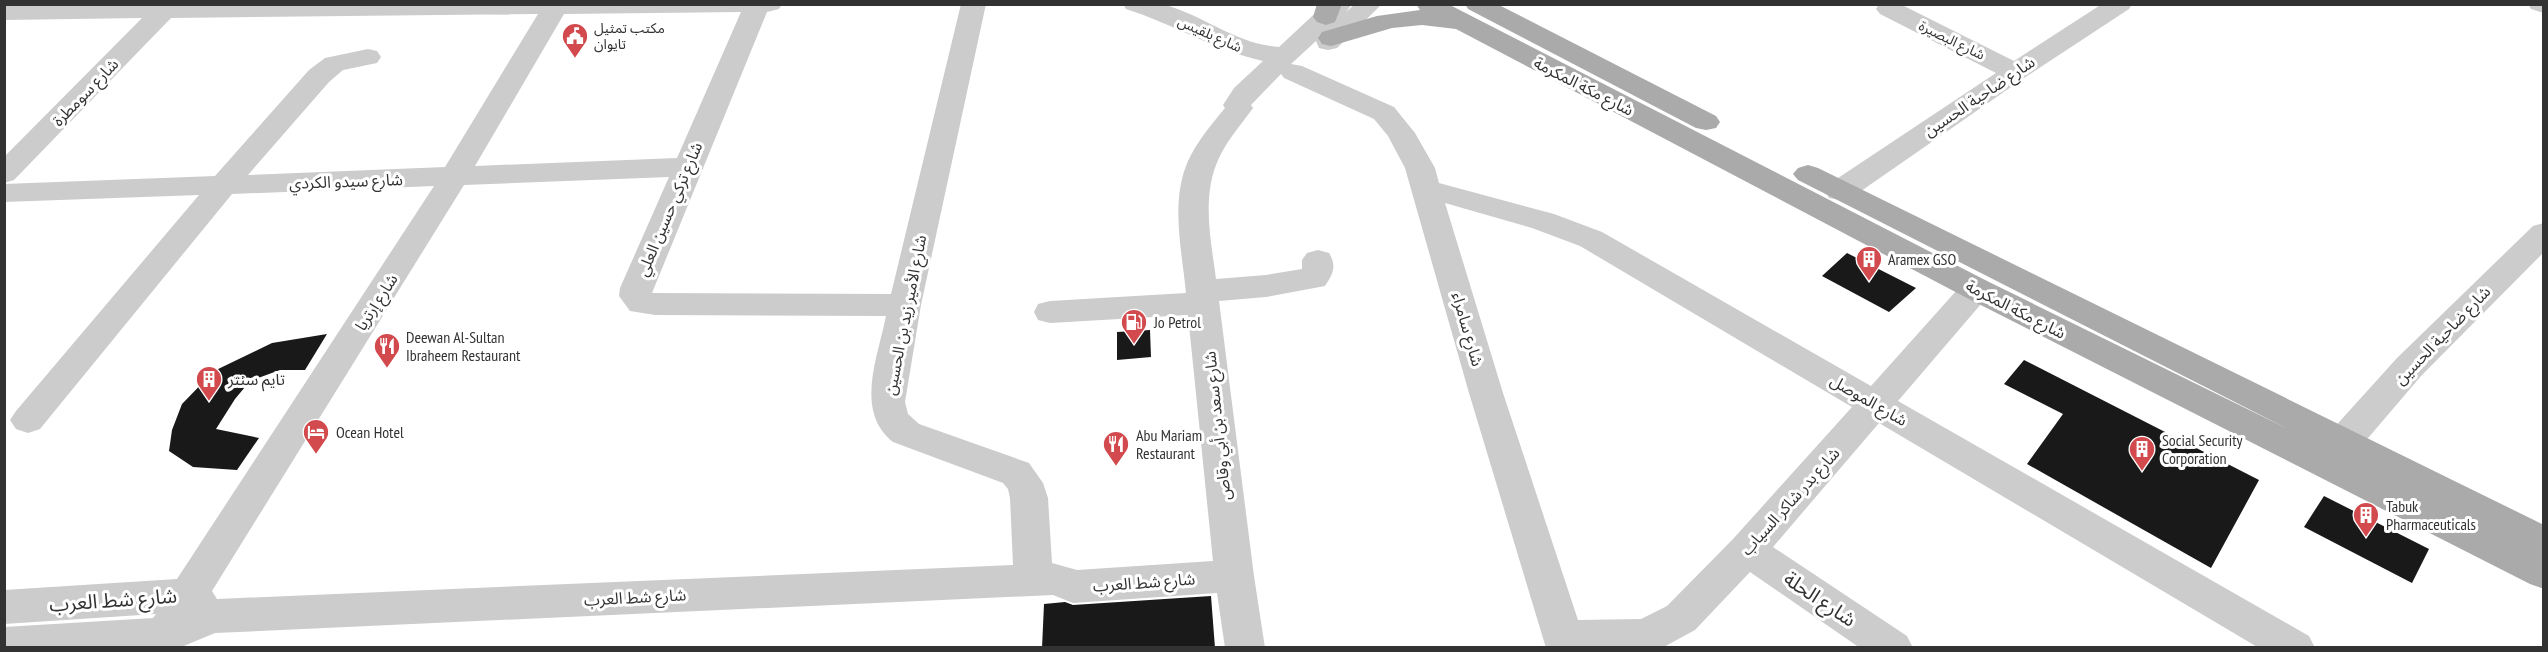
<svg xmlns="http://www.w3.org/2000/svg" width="2548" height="652" font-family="'PT Sans Narrow','Noto Sans Arabic',sans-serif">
<rect width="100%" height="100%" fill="#fff"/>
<!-- building -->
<path fill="#191919" d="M1847,253L1916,288L1889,312L1822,276Z
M1150,330L1151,357L1117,360V332Z
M327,334L305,370H280L250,381L235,399L216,429L259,438L237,470L193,467L169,451L172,430L182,404L214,371L272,343Z
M2024,360L2259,480L2211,568L2027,464L2063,414L2004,384Z
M2324,496L2429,549L2412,583L2304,527Z
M1211,596L1215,648H1042L1044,604L1065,602L1073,605Z"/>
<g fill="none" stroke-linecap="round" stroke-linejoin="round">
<!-- minor -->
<path fill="#ccc" fill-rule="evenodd" d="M4,4H782L779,9L767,12L652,293L891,294L961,4H986L921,305L905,402L908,414L919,424L1029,463L1043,483L1048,498L1052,563L1077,570L1213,561L1188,315L1050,323L1038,320L1034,312L1038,304L1050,301L1186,293C1182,250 1170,202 1188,161C1197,141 1212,124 1225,108L1223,105L1234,88L1263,61C1215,50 1173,24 1126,9L1123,4C1136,4 1152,2 1165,5C1205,16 1236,44 1279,47L1325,4H1352L1346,12L1355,4H1382L1337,48L1328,50L1319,48L1316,41L1291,64L1302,66L1394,107L1415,133L1435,168L1439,183L1554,214L1602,232L1871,386L1965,281L1976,278L1987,281L1992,289L1987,297L1898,401L2309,636L2315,648H2259L1879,423L1773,547L1907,636L1913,648H1860L1750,572L1695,630L1662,648H1546L1469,393L1405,168L1388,136L1374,119L1284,78L1281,74L1251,105L1253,108C1241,125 1227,140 1219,158C1201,196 1211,240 1216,279L1266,275L1302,269V260L1307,253L1318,250L1329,253C1337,266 1333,274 1325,286L1266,297L1219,301L1254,576L1265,648H1225L1217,593L1073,603L1053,595L215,633L179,648H4V627L153,618L156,614L4,624V590L177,579L434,186L232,194L40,429L28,433L16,429L10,420L16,411L199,195L4,202V184L215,176L309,70L325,58L368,49L377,51L381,57L377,63L343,70L329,82L248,175L445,167L538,14L171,18L14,180L4,183V157L142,18L4,20ZM741,12L677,158L475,166L564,14ZM669,177L620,288L619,296L630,311L655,315L886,316C878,357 854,411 893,442L1003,483L1008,489L1010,498L1013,565L217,599L212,591L464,185ZM1445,203L1532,228L1580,246L1852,407L1733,539L1667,606L1641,619L1578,620L1503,393Z
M1879,4H1900L2014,61L2102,4H2132L2129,9L2024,78L1851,198L1840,200L1829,198L1825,191L1829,184L1996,73L1880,14L1876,9Z
M2528,4H2544V13L2531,9Z
M2544,223V252L2421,376L2357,451L2344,454L2331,451L2326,441L2331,431L2397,358L2533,226Z"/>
<!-- major -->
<path fill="#aaa" fill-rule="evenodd" d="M1317,4H1342L1335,22L1326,25L1317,22L1313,17Z
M1416,4H1448L1987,281L2290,430L1798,180L1793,174L1798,168L1808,165L1818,168L2544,525V589L2530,584L1965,297L1456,29L1422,25L1392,28L1331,46L1322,44L1318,38L1322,32L1377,16L1420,10Z
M1465,4H1497L1716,116L1720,122L1716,128L1706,130L1696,128L1468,9Z"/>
</g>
<!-- icons -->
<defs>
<g id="civic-pin" transform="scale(1.35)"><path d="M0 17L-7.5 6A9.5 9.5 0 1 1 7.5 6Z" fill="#d24a4d" stroke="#fff"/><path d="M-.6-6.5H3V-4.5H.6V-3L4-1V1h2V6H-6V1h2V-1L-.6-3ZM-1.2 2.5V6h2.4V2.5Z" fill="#fff"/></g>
<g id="building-pin" transform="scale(1.35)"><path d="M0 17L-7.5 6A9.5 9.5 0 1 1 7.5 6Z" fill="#d24a4d" stroke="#fff"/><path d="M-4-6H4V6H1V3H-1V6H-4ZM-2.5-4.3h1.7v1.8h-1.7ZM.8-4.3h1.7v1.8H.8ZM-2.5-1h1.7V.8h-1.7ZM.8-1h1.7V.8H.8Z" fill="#fff"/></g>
<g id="fuel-pin" transform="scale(1.35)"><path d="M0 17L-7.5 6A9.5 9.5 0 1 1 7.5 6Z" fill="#d24a4d" stroke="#fff"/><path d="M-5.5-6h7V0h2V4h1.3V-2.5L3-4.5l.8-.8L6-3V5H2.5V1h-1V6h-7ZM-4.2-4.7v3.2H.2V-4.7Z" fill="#fff"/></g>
<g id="restaurant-pin" transform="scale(1.35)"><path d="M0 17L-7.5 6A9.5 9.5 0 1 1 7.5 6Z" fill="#d24a4d" stroke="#fff"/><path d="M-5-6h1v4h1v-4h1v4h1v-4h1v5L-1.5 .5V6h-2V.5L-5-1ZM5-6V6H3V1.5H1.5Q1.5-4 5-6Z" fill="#fff"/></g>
<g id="hotel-pin" transform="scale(1.35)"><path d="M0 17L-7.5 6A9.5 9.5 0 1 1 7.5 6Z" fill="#d24a4d" stroke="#fff"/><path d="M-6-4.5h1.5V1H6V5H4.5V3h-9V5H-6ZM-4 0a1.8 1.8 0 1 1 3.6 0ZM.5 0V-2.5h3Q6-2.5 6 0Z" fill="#fff"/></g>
</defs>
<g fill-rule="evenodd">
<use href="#civic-pin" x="575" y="36"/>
<use href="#building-pin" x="1869" y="259"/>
<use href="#fuel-pin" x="1134" y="322"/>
<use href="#restaurant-pin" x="387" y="346"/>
<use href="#building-pin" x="209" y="379"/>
<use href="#hotel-pin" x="316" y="432"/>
<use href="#restaurant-pin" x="1116" y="444"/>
<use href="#building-pin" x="2142" y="449"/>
<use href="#building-pin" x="2366" y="515"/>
</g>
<g text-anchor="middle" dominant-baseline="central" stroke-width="6" stroke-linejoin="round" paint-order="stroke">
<!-- far-poi labels -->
<g font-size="14" fill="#323232" stroke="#fff" text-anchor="start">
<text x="594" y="28">مكتب تمثيل<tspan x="594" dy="16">تايوان</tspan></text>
</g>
<!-- far-street labels -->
<g font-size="14" fill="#323232" stroke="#fff">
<text transform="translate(1210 34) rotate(24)">شارع بلقيس</text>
<text transform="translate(1952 40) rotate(26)">شارع البصيرة</text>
</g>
<!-- street labels -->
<g font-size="16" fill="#323232" stroke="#fff">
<text transform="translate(1584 86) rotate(27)">شارع مكة المكرمة</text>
<text transform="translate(85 92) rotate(-46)">شارع سومطرة</text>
<text transform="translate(1979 96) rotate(-34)">شارع ضاحية الحسين</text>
<text transform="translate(346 181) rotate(-2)">شارع سيدو الكردي</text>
<text transform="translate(669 209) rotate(-67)">شارع تركي حسين العلي</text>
<text transform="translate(376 302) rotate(-57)">شارع إرتريا</text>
<text transform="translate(2016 309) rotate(27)">شارع مكة المكرمة</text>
<text transform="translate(905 315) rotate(-79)">شارع الأمير زيد بن الحسين</text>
<text transform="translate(1468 329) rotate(74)">شارع سامراء</text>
<text transform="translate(2442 335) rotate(-46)">شارع ضاحية الحسين</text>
<text transform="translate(1869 400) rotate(30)">شارع الموصل</text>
<text transform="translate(1217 426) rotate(-96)">شارع سعد بن أبي وقاص</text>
<text transform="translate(1790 501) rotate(-48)">شارع بدر شاكر السياب</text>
<text transform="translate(1144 582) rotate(-4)">شارع شط العرب</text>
<text transform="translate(635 597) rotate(-3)">شارع شط العرب</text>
</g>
<!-- poi labels -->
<g font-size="16" fill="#323232" stroke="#fff" text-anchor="start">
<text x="1888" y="259">Aramex GSO</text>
<text x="1154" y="322">Jo Petrol</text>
<text x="406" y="337">Deewan Al-Sultan<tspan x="406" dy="18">Ibraheem Restaurant</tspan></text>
<text x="228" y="379">تايم سنتر</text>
<text x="336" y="432">Ocean Hotel</text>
<text x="1136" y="435">Abu Mariam<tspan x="1136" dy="18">Restaurant</tspan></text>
<text x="2162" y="440">Social Security<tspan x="2162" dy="18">Corporation</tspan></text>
<text x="2386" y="506">Tabuk<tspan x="2386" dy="18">Pharmaceuticals</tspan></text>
</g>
<!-- near-street labels -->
<g font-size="20" fill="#323232" stroke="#fff">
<text transform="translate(1820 599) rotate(34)">شارع الحلة</text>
<text transform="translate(113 600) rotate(-4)">شارع شط العرب</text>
</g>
</g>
<!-- border -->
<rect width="2548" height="652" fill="none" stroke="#323232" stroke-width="12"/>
</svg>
